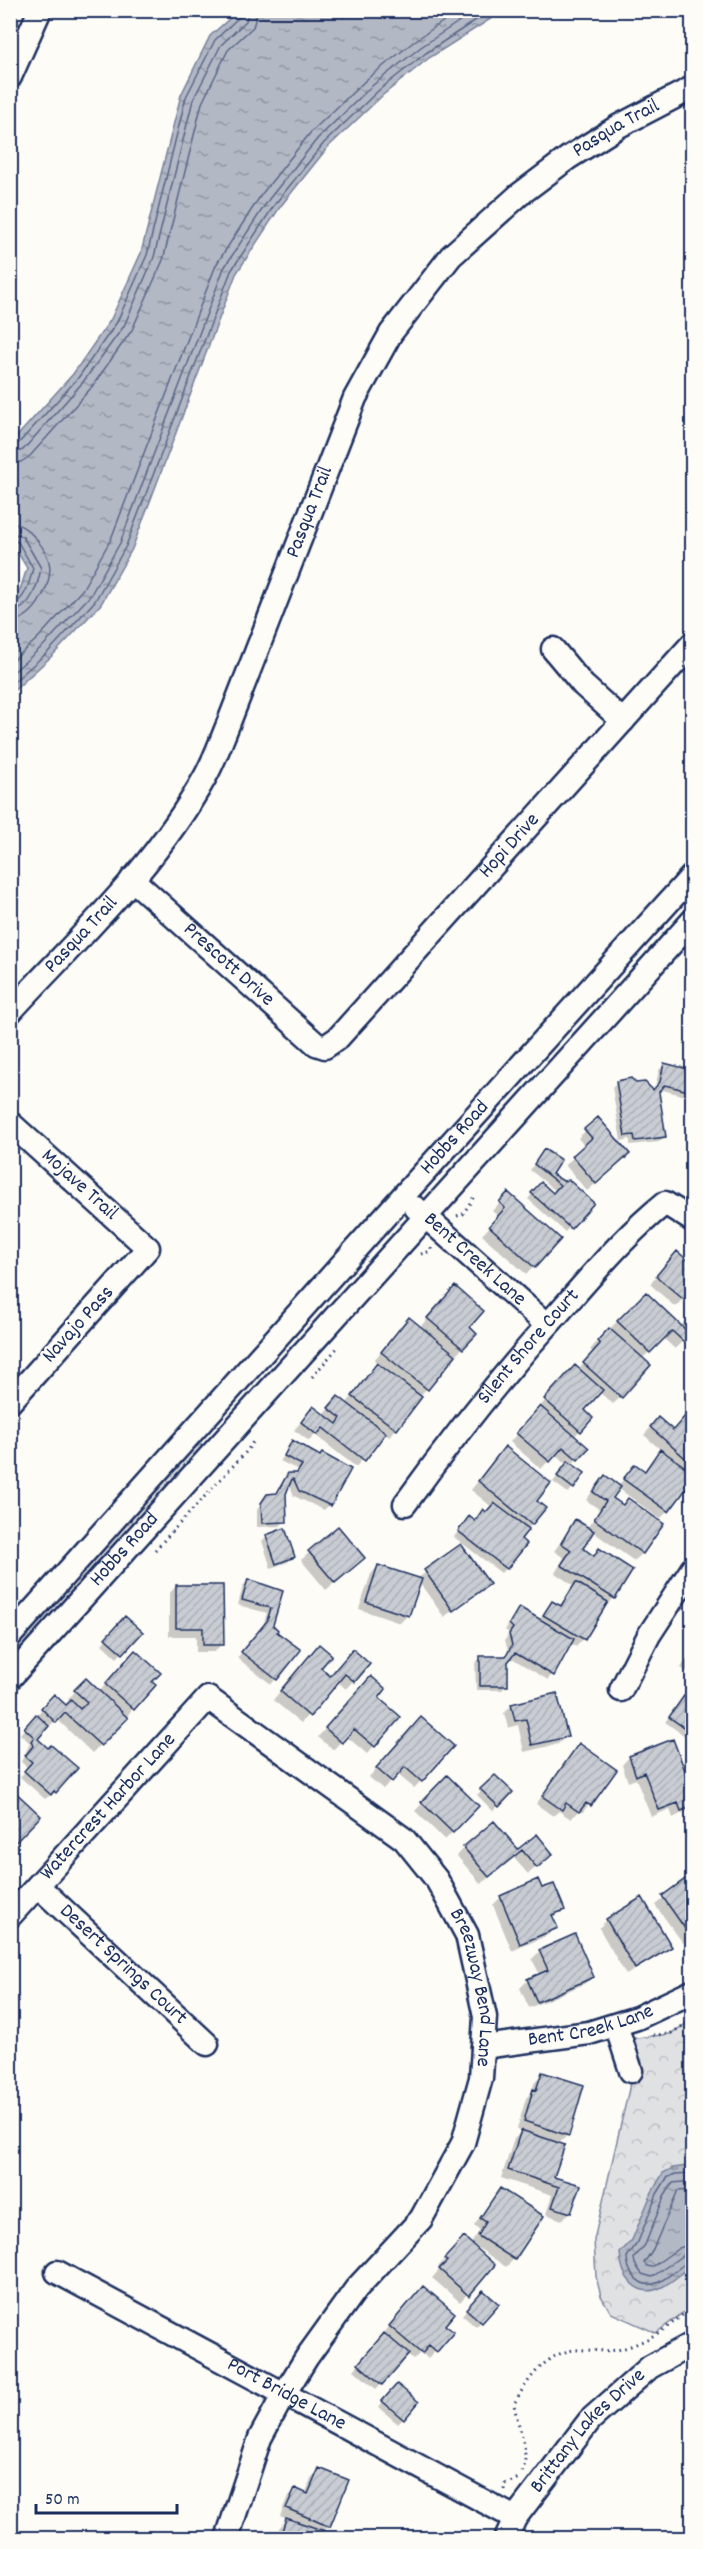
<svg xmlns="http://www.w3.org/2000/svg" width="703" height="2549" font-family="Dekko,sans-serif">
<defs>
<pattern id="park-crowns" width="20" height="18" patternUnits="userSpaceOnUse" patternTransform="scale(1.5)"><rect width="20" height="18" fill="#e0e1e3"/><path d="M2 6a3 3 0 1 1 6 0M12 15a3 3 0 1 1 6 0" fill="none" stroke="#c0c1c5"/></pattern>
<pattern id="water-ripples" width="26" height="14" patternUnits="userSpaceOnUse" patternTransform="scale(1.5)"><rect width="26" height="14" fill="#b3b8c5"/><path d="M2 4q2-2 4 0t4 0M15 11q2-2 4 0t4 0" fill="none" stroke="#9196a3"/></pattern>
<pattern id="building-hatch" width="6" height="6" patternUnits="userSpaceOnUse" patternTransform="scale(1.5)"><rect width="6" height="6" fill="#c9ccd3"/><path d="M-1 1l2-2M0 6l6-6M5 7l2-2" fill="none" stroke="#acb0b8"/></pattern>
</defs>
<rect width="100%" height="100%" fill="#fdfcf7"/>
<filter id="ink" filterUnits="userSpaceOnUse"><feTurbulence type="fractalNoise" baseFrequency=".0167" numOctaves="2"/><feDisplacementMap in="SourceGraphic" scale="12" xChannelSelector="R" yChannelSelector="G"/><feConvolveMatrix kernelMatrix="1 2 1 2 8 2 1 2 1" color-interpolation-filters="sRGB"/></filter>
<g filter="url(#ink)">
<!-- green -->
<path fill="#e0e1e3" stroke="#7e88a0" stroke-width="1.5" d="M201,1444L202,1449L11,1665V1649L185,1455Z"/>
<!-- park -->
<path fill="url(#park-crowns)" stroke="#7e88a0" stroke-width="1.5" d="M692,2020V2306L656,2333L611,2313L601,2296L596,2277L594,2240L629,2089L631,2071L620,2040L670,2034Z"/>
<!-- water -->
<path fill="url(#water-ripples)" stroke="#76819c" stroke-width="1.5" d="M238,11H503L429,58L383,95L328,147L280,207L236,274L132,549L101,604L53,655L11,693V602L20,590L27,568L11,541V443L73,374L111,319L141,253L181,95L210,36Z
M687,2166L692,2168V2266C682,2272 673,2282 662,2287C636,2300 621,2276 620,2253L632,2240L652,2192L663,2173L673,2168Z"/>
<!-- shadow -->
<path fill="#0003" d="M664,1065L692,1072V1083L690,1091L685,1096L659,1089L657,1091L664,1137L659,1142L630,1145V1139L621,1141L612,1087L617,1082L635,1085L652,1091L655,1088L659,1070Z
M598,1119L621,1162L587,1191L565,1165L585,1147L578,1138Z
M692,1147V1163L685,1155Z
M539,1156L550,1174L592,1203L565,1232L528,1199L541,1184L553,1194L556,1191L530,1170Z
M508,1194L534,1267L526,1274L482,1235L499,1217L492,1211Z
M677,1253L692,1266V1303L685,1297L675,1307L650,1284Z
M646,1294L680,1327L692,1313V1337L689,1334L675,1349L663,1338L642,1359L621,1397L613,1404L599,1392L583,1410L591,1418L574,1437L577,1459L571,1465L573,1488L568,1493L553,1482L567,1464L555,1454L541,1469L510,1442L567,1375L578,1370L593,1352L590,1350L601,1337Z
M447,1296L468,1327L475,1334L419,1397L396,1429L389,1437L384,1433L356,1467L315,1435L309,1441L294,1430L313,1408L323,1415L331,1406L346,1404L378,1364L374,1360L402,1327H420Z
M692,1410V1465L687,1470L692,1474V1478L668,1511L660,1519L618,1488L611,1498L622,1506L662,1524L642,1554L634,1561L592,1531L581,1549L593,1556L599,1550L614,1598L607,1605L605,1604L583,1639L576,1647L570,1643L548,1680L510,1657L507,1662V1685L502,1690H476L475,1663L480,1658L504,1657L508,1651L505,1640L509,1633L505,1630L515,1614L520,1609L539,1620L552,1603L559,1606L574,1586L555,1573L564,1558L554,1551L576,1521L587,1528L600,1510L586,1500L597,1485L605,1477L618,1486L635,1466L643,1472L661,1450L644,1435L651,1427L673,1432Z
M292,1442L329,1505L324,1510L294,1496L289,1483L284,1493L285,1521L280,1526L257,1527V1510L263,1500L268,1495H275L283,1480L288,1475H295L298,1470L280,1461Z
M498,1456L535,1501L544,1509L519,1540L506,1568L501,1573L454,1537L464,1523L474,1522L492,1507L471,1490Z
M338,1528L355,1566L326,1590L301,1560Z
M267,1536L293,1557L288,1562L271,1568L262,1541Z
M461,1546L488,1584L444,1617L419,1582L408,1615L400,1623L359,1609L371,1574L378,1566L417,1579Z
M248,1581L282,1592L271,1625L276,1679L271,1684L237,1658L262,1628L267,1613L238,1605L243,1586Z
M176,1586L222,1644L214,1652H196V1636H169V1594Z
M125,1618L141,1632L117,1658L102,1644Z
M692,1650V1675L681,1668Z
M312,1653L319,1668L330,1677L368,1664L346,1689L337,1681L301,1723L273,1700Z
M127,1659L150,1682L126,1718L92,1753L57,1719L36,1739L76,1768L55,1792L45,1799L20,1777L28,1768L21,1762L30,1743L20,1734L54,1696L66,1707L71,1702L68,1699L86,1680L99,1692Z
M363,1685L377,1698L374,1746L367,1754L346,1736L333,1750L318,1737Z
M691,1688L692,1689V1741L665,1722Z
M512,1705L566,1737L558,1744L524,1752L518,1725L508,1728L504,1713Z
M413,1727L421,1781L414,1788L397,1774L383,1789L369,1777Z
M672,1741L692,1793V1808L673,1818L670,1809L651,1817L636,1779L628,1782L622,1765L629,1757Z
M580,1745L615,1770L582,1813L579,1811L571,1819L559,1811L553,1816L536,1804Z
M447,1777L477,1806L445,1840L415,1811Z
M495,1777L511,1792L493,1811L477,1795Z
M537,1836L544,1861L528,1874L513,1857L481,1884L457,1856L464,1848L518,1851Z
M692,1876V1936L683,1943L655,1905Z
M541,1890L563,1909L552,1918L556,1927L548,1935L512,1951L493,1905L501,1897Z
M642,1899L670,1946L662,1954L626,1975L599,1928L606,1921Z
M540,1951L592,1977L584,1984L529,2008L520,1988L528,1980L540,1975L532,1959Z
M542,2074L568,2135L558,2144L552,2178L579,2186L570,2212L562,2220L546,2214L552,2195L501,2178L514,2139L522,2131L517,2129L526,2098L531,2093L535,2081Z
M500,2189L514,2259L506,2267L474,2245L472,2247L493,2265L460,2302L432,2278L440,2269L438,2267L456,2247L470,2245L480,2230L474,2226Z
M415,2295L452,2332L428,2359L421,2352L413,2360L407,2355L376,2389L354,2370Z
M478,2296L497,2304L476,2327L462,2315Z
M393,2391L403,2419L398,2424L378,2407Z
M320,2469L329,2526L323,2531L321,2538H275L279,2528L287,2519L280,2516L287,2498L295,2490L305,2494L312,2477Z"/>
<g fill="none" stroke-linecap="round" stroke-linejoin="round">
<!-- shore -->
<path stroke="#586687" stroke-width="1.5" d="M10,447L17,445L78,378L117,322L147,255L186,97L215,40L239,17L241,10
M10,454L23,450L83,382L124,326L154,257L193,100L221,45L246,21L249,10
M10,463L21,462L30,456L91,388L132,330L163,260L202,103L228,50L253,27L258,10
M10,523C28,523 50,552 50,569C49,590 33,621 10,621
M10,532L23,537L41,568C38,585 30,611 10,612
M10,539L18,542L33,568C30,581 25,603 10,605
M10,663L37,639L82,590L111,539L216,265L261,195L311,132L367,79L416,40L460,10
M10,675L44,645L90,596L120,543L224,268L269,199L318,138L373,85L421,47L476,10
M10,685L49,651L95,601L126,546L231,271L275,204L324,143L379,90L426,53L491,10
M692,2173L675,2174L667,2178L657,2194L638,2242L627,2257C627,2273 641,2291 659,2282C669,2277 678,2268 687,2262L692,2261
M692,2181L673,2183L664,2197L645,2245L634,2258L635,2264L642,2274L652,2277L683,2255L692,2253
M692,2190L678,2191L653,2249L644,2263L647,2266L652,2267L679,2248L692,2244"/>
</g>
<!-- building -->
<path fill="url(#building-hatch)" stroke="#1b2f5e" stroke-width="1.5" d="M664,1063L692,1070V1092L665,1085L659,1092L666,1137L635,1141L634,1135L625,1136L616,1081L631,1078L636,1083L645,1082L653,1090L660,1082Z
M598,1117L630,1154L596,1184L572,1156L592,1138L584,1129Z
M544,1149L561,1160L552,1174L563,1181L569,1180L594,1203L571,1229L531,1193L541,1182L553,1193L560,1185L534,1164Z
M508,1192L561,1239L535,1268L489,1226L505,1208L499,1202Z
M677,1251L692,1264V1291L684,1300L656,1276Z
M455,1286L484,1311L470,1327L477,1334L463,1349L427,1318Z
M646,1292L691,1335L684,1342L672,1331L650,1353L617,1321Z
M409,1317L456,1355L428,1390L381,1352Z
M609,1328L651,1365L622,1398L583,1363L600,1344L597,1341Z
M377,1363L422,1397L397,1430L352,1396Z
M575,1365L603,1390L585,1410L593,1418L581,1432L544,1399Z
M338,1396L386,1433L365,1461L323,1428L317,1435L301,1422L313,1406L337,1424L341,1418L328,1408Z
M540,1406L589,1448L578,1460L563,1447L550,1462L516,1433Z
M692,1408V1464L650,1427L658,1417L673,1430Z
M292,1440L320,1456L322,1453L351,1469L331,1506L299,1491L294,1480L292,1479L286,1494L287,1522L262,1523L261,1503L267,1494L277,1493L288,1473H297L302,1465L284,1456Z
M505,1446L551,1483L537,1501L546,1508L532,1525L478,1481Z
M660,1449L692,1472V1481L669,1512L623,1479L635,1464L645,1471Z
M568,1461L585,1473L574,1489L557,1476Z
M605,1475L621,1487L613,1498L623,1505L628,1498L664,1524L643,1554L594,1519L606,1501L593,1492Z
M494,1503L529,1529L521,1539L527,1544L507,1569L458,1531L469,1516L475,1521L483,1509L486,1512Z
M575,1519L594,1531L583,1548L594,1556L599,1548L633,1570L615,1599L561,1565L571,1550L561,1543Z
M338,1526L365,1558L335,1583L308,1551Z
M285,1528L295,1557L276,1564L266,1535Z
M461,1544L490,1584L453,1611L424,1570Z
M378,1565L422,1579L409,1616L366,1602Z
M248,1579L283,1591L273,1625L278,1630L277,1632L301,1650L277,1680L241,1652L267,1621L271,1608L242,1600Z
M576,1582L608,1602L585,1640L543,1615L552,1601L561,1606Z
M176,1585H223L224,1645H203V1628H176Z
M519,1607L574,1639L554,1676L515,1653L508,1662V1686H480V1656H506L512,1645L509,1634L513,1628L509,1624Z
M125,1616L143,1632L123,1654L105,1638Z
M319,1644L332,1655L321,1668L330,1676L353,1649L370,1664L355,1682L345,1674L310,1717L280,1691Z
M135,1650L161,1673L152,1682L156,1685L134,1710L105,1684Z
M371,1676L386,1689L379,1698L401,1717L375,1747L354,1729L342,1743L325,1728Z
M86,1678L128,1718L101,1746L65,1713L56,1723L41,1708L54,1694L66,1705L71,1700L80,1709L87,1702L74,1690Z
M691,1686L692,1687V1733L669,1717Z
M557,1693L568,1737L532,1745L526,1719L515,1721L511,1704Z
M36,1714L49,1726L38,1739L48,1748L51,1745L78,1768L56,1793L54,1791L51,1795L24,1771L32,1762L25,1756L33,1746L31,1741L34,1737L24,1728Z
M421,1717L454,1746L422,1782L405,1767L392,1782L376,1768Z
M673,1739L692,1789V1807L681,1811L678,1803L659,1810L644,1772L636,1776L629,1756Z
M579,1743L617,1770L591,1806L586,1803L579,1812L566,1803L562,1810L542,1796Z
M447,1775L479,1806L453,1833L421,1802Z
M495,1775L513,1792L499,1807L480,1789Z
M10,1787L41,1816L14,1844L10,1841Z
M494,1821L518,1849L537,1834L553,1854L537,1868L522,1850L489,1877L463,1847Z
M692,1874V1935L691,1937L662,1896Z
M538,1879L542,1888L554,1884L565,1910L552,1915L558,1928L520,1944L500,1896Z
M642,1897L672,1947L635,1969L606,1919Z
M575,1934L594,1977L537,2002L527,1979L548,1970L539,1950Z
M542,2072L584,2085L569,2136L524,2121L533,2089L536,2090Z
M521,2130L565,2145L554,2177L581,2185L571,2213L552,2207L559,2187L508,2170Z
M500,2188L544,2216L515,2260L478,2236L486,2222L480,2218Z
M464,2237L495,2265L469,2296L439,2269L447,2261L444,2259Z
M423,2286L455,2313L445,2325L454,2332L437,2352L429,2345L422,2354L389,2326Z
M483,2290L499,2304L482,2323L466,2309Z
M384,2333L409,2354L382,2385L358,2364Z
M397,2384L419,2402L404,2420L382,2401Z
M319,2468L349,2480L330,2527L286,2508L295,2488L308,2494Z
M286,2518L325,2531L323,2538H280Z"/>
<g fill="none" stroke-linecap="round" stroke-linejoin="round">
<!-- minor casing -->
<g stroke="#1b2f5e" stroke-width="27">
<g id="minor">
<path d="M10,77L40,10"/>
<path d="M553,649L583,685L623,721"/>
<path id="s1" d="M132,879L316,1044L325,1047L338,1038L692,644"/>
<path id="s2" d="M10,1012C78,938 156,866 205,777C214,761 220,744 227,727L355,398L391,333L451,256L519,195L568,158L619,126L692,88"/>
<path id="s3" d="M10,1123L148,1248L10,1402"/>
<path id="s4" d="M416,1208L547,1325"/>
<path id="s5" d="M405,1504C456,1433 510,1366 569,1301C600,1266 628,1233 665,1203L692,1220"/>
<path id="s6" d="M10,1636L403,1196L692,876"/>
<path id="s7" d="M10,1678L692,921"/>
<path d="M621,1690L649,1635L692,1569"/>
<path id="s8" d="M38,1886L207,2044"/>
<path id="s9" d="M10,1916L208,1698L404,1839L437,1880L467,1935L485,2017L481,2078L463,2143L421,2219L356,2289L307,2357L284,2394L260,2438L227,2538"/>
<path d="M616,2025L631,2071"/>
<path id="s10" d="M483,2047L589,2033L637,2018L692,1992"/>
<path id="s11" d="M57,2272L515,2518"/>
<path id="s12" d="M506,2538L515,2518L590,2420L650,2367L692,2344"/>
</g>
</g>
<!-- path -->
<path stroke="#1b2f5e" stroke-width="3" stroke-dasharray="1.5 4.5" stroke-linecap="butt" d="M457,1216L463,1214L475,1195
M421,1254L431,1251V1248
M312,1377L339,1346
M155,1550L246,1452L255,1439
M10,1706L18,1697
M653,2035L670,2034L692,2020
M522,2472C531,2453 517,2425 514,2404C527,2380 545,2354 574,2350C590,2349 606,2353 621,2349C648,2342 673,2325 692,2306
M504,2490L505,2484L519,2478"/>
<!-- minor -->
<use href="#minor" stroke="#fdfcf7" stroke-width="22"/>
</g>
</g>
<g text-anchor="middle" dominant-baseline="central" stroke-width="5" stroke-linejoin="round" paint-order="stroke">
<!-- street labels -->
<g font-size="21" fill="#1b2f5e" stroke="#fdfcf7">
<text stroke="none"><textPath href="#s2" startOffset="1095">Pasqua Trail</textPath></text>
<text stroke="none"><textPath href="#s2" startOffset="591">Pasqua Trail</textPath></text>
<text stroke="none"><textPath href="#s1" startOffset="530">Hopi Drive</textPath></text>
<text stroke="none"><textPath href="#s2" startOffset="105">Pasqua Trail</textPath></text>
<text stroke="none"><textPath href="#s1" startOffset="129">Prescott Drive</textPath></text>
<text stroke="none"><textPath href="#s6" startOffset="668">Hobbs Road</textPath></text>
<text stroke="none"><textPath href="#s3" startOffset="93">Mojave Trail</textPath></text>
<text stroke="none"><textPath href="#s4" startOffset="78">Bent Creek Lane</textPath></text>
<text transform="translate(79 1325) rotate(-48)">Navajo Pass</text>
<text stroke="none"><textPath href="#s5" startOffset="200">Silent Shore Court</textPath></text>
<text stroke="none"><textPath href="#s7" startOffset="172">Hobbs Road</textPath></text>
<text stroke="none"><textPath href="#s9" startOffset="147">Watercrest Harbor Lane</textPath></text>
<text stroke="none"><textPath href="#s8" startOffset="116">Desert Springs Court</textPath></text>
<text stroke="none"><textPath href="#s9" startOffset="704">Breezway Bend Lane</textPath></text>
<text stroke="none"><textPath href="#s10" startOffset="110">Bent Creek Lane</textPath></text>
<text stroke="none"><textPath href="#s11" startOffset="260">Port Bridge Lane</textPath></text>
<text stroke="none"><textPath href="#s12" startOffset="136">Brittany Lakes Drive</textPath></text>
</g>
</g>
<!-- margin -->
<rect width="703" height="2549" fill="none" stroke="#fdfcf7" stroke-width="36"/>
<rect x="18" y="18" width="667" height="2513" fill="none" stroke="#1b2f5e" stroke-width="2" filter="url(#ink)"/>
<!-- scale -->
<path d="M36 2504v9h141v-9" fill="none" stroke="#1b2f5e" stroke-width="3"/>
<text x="45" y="2504" font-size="18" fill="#1b2f5e" stroke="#fdfcf7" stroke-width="4.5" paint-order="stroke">50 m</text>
</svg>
